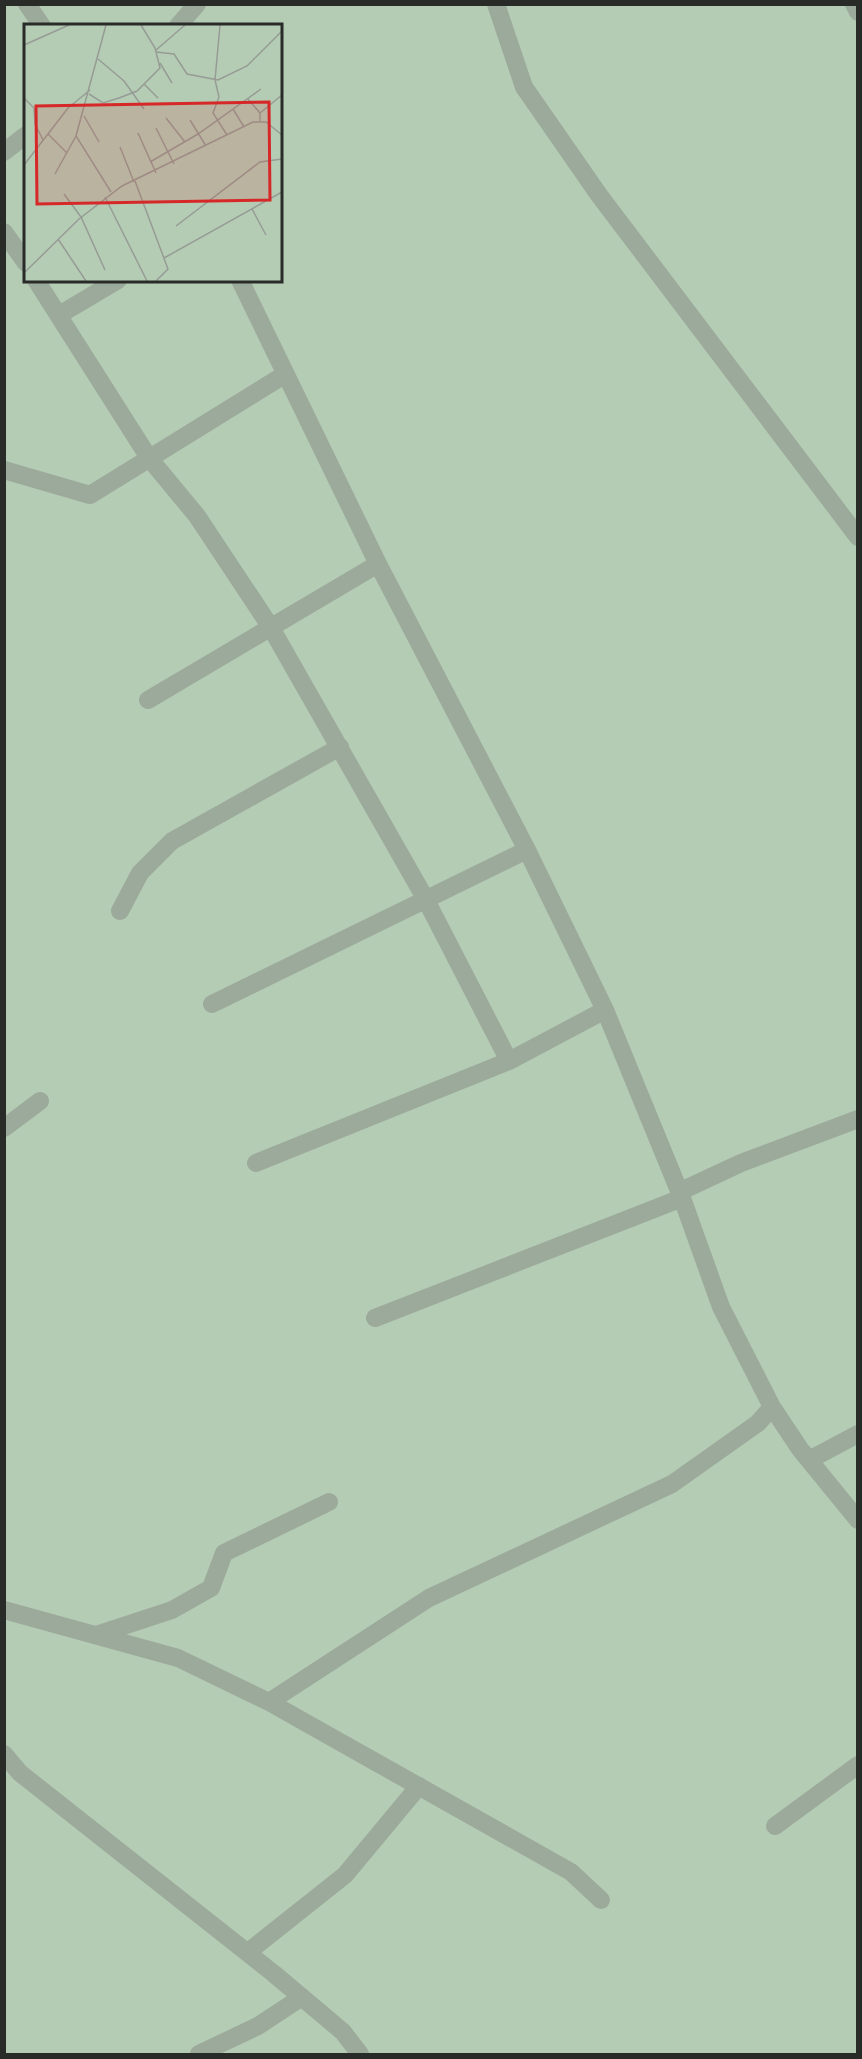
<svg xmlns="http://www.w3.org/2000/svg" width="862" height="2059" font-family="'PT Sans Narrow',sans-serif">
<rect width="100%" height="100%" fill="#dfe8de"/>
<!-- green -->
<path fill="#b5ccb4" fill-rule="evenodd" d="M5,5H857V2054H5ZM26,26H280V280H26Z"/>
<g fill="none" stroke-linecap="round" stroke-linejoin="round">
<!-- street -->
<path stroke="#9caa9b" stroke-width="18" d="M27,4L42,26
M496,4L524,87L599,195L858,537
M854,4L858,12
M178,26L197,4
M4,152L26,135
M4,232L26,263
M36,280L149,458L197,516L270,626L425,898L509,1061
M240,280L378,564L527,850L605,1010L682,1198L721,1307L772,1407L800,1449L858,1520
M59,315L118,280
M4,470L90,495L284,375
M148,700L378,564
M120,911L140,873L172,841L340,747
M212,1004L527,850
M4,1128L40,1101
M256,1163L509,1061L605,1010
M679,1192L741,1163L858,1119
M375,1318L682,1198
M809,1460L858,1434
M4,1610L178,1658L269,1702L429,1598L672,1484L758,1423L772,1407
M96,1635L172,1610L211,1588L224,1553L329,1502
M269,1702L571,1872L601,1900
M4,1754L20,1773L273,1973L343,2032L360,2054
M775,1826L858,1765
M248,1952L345,1875L419,1786
M199,2054L258,2026L302,1997"/>
</g>
<!-- overview -->
<g transform="translate(24 24)">
<rect width="258" height="258" fill="#dfe8de"/>
<path d="M0,1H258V257H0Z" fill="#b5ccb4"/>
<path fill="none" stroke="#969c95" stroke-width="1.5" d="M82,1L52,112L87,168M196,1L191,56L195,73L189,89L203,111M0,21L45,1M132,26L161,1M132,28L150,30L163,50L194,56L223,42L258,7M74,35L100,57L120,85M136,39L148,59M120,60L134,74M65,70L79,79L95,74L113,67L136,44L131,24L117,1M0,74L10,84L11,100L19,116M224,75L236,89M209,85L220,103M60,92L75,118M142,94L161,118M166,96L182,122M236,97V89L258,71M132,104L150,140M114,109L132,149M24,110L43,129M96,123L110,158M126,138L174,110L237,65M0,141L44,84L66,66M31,150L52,112M111,157L144,245L132,257M40,170L57,193L81,246M81,173L123,257M228,185L242,211M152,202L236,138L258,135M34,215L62,257M140,234L258,168M0,249L55,195L98,162L229,98H242L258,111"/>
<path fill="#d62828" fill-opacity="0.15" stroke="#d62828" stroke-width="3" d="M245,78L246,176L13,180L12,82Z"/>
<rect width="258" height="258" fill="none" stroke="#282b28" stroke-width="3"/>
</g>
<!-- border -->
<rect width="862" height="2059" fill="none" stroke="#282b28" stroke-width="12"/>
</svg>
